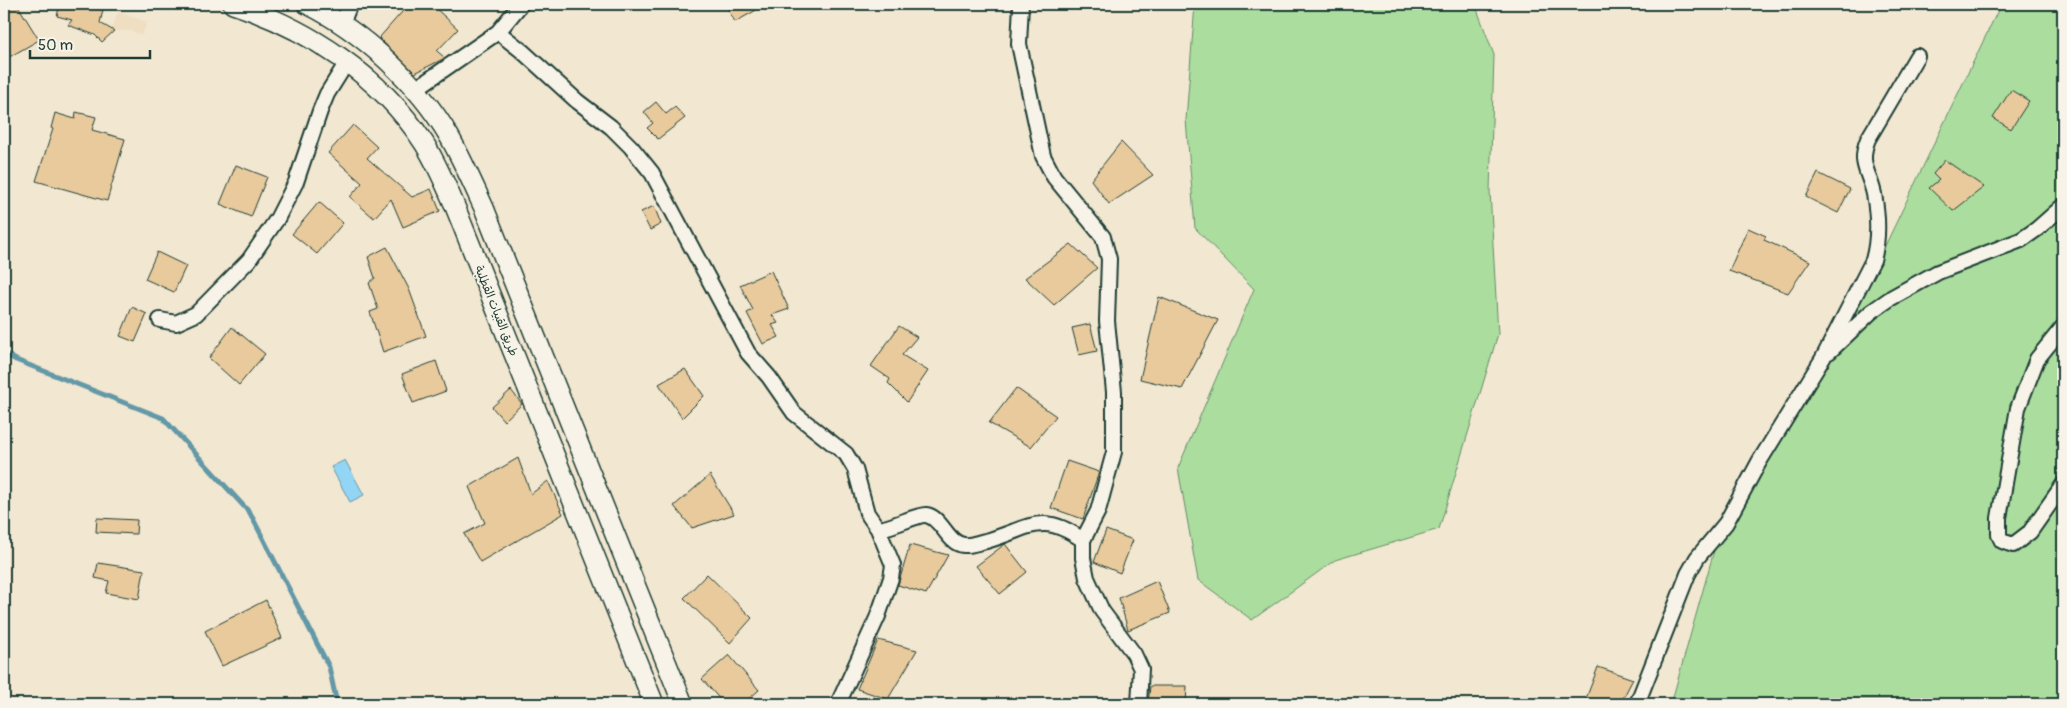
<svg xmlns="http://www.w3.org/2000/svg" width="2067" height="708" font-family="Pangolin,'Playpen Sans Arabic',sans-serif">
<rect width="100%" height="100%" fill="#f2e7d1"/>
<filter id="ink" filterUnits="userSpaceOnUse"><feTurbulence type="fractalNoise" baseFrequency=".02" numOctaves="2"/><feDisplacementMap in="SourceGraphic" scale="10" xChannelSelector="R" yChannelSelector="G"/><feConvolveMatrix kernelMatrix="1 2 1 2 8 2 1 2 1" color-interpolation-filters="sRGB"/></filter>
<g filter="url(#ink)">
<!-- built -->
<path fill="#efdec1" d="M118,12L147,22L142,35L131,31H111Z"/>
<!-- green -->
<path fill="#abdd9e" stroke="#658d69" d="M1195,4H1475L1494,55L1490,191L1498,334L1439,529L1335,560L1252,620L1198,580L1178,468L1254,289L1195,228L1186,120Z
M2001,4H2063V704H1671L1719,533L1838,344Z"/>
<!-- water -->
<path fill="#92d5f4" stroke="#6498a7" d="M345,460L364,495L350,502L331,467Z"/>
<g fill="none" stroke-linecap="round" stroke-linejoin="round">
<!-- stream -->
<path stroke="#6498a7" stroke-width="5" d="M4,353L16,360L163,418L250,513L329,667L337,704"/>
</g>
<!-- building -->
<path fill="#e8ca9c" stroke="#1f3d34" d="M4,4H17L39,40L4,60Z
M60,4H78L103,10L100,23L114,31L102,42L95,35L68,25L72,20L57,16Z
M409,4H431L458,29L437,51L445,58L415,73L379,38Z
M725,4H767L735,22Z
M2011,90L2029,101L2011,129L1993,118Z
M656,102L666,114L675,107L685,118L658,139L647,128L653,123L644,112Z
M76,112L96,117L92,130L125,139L107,201L36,181L53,129L51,128L55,113L75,119Z
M353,125L377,147L367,158L412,197L431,189L440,211L403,227L391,199L374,218L350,197L362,183L328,153Z
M1121,142L1153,175L1109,204L1091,180Z
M1945,160L1984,187L1953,211L1929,188L1939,180L1933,174Z
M236,165L267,177L251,217L220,204Z
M1818,173L1850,189L1838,213L1806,197Z
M319,202L343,223L317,254L292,234Z
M654,206L661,224L650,230L641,212Z
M1748,228L1766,236L1764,240L1810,261L1788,293L1729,271Z
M1071,244L1097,268L1054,305L1025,278Z
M387,247L409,289L426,336L383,352L370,312L378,309L369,283L375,278L368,257Z
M157,252L186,266L174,292L145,279Z
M771,271L789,309L772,315L778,323L772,325L779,337L763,344L747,313L753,310L740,285Z
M1159,297L1218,320L1182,389L1140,379Z
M132,307L147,314L135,342L120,336Z
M1090,324L1097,351L1079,355L1072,328Z
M899,326L917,337L902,355L928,371L907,402L888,383L890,379L871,366Z
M232,327L265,354L239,385L209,358Z
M436,361L446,391L413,403L402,374Z
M685,369L704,396L682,418L659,384Z
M1016,388L1056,416L1031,447L989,423Z
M511,390L522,404L504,421L492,407Z
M518,458L531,494L548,481L563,514L480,562L464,534L485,523L469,487Z
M1067,461L1099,472L1083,519L1051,508Z
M710,475L734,514L692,528L674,506Z
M97,518L137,520L136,534L96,532Z
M1106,530L1133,540L1120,573L1094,562Z
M1005,544L1027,572L1000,594L976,566Z
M910,545L948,555L926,594L898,585Z
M98,563L144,570L139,599L106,593L109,581L95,578Z
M707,574L752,618L730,643L684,598Z
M1157,581L1170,613L1128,630L1119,598Z
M266,600L282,638L222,666L205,631Z
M878,640L917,650L888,699L857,689Z
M729,655L759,690L743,704H724L702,679Z
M1598,667L1633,679L1620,704H1584Z
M1150,686H1187L1186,704H1148Z"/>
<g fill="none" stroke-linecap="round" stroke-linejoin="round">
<!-- street casing -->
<g stroke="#1f3d34" stroke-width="18">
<path id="street" d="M1021,4L1019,44L1043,156L1054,177L1103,237L1109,259L1107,321L1114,392V452L1098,511L1083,540V558L1087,578L1102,611L1134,654L1141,669L1139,704
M342,24L350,4
M498,32L522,51L577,101L611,127L631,147L652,173L748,353L769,377L794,413L846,454L855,469L867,513L878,529
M414,90L498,32L521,4
M160,320L176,323L196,314L249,260L277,219L296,182L320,111L327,94L347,62
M2063,327L2037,359L2018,408L1999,518V535L2002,541L2013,545L2030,532L2063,485
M1829,352L1871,312L1891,298L1938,272L2021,240L2037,229L2063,206
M838,704L878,616L891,578L893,565L878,529C891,528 918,514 926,515C942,517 947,544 964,545C971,546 979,542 986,541C1029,529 1041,510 1083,540
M1637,704L1688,574L1697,558L1726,523L1759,462L1823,358L1873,260C1879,239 1878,216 1874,194C1869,171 1858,164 1868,139L1917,56"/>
</g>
<!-- secondary casing -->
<g stroke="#1f3d34" stroke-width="22">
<path id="secondary" d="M233,4C307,28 380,75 424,143C436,162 445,183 454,204L654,704
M307,4C362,31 418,83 449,136C462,159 473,184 484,208L683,704"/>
</g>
<!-- street -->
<use href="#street" stroke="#f7f3e8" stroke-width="14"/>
<!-- secondary -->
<use href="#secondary" stroke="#f7f3e8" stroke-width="19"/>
</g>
</g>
<g text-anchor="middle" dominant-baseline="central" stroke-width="4" stroke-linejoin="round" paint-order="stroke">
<!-- street labels -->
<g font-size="12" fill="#1f3d34" stroke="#f7f3e8">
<text transform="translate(496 311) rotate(68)">طريق القبيات القطلبة</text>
</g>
</g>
<!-- margin -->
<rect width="2067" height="708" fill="none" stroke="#f7f3e8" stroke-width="20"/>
<rect x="10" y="10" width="2047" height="688" fill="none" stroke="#1f3d34" stroke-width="2" filter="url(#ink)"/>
<!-- scale -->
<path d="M30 50v8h120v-8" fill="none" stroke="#1f3d34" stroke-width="2.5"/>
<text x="38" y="50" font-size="15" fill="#1f3d34" stroke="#f7f3e8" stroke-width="4" paint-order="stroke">50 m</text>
</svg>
